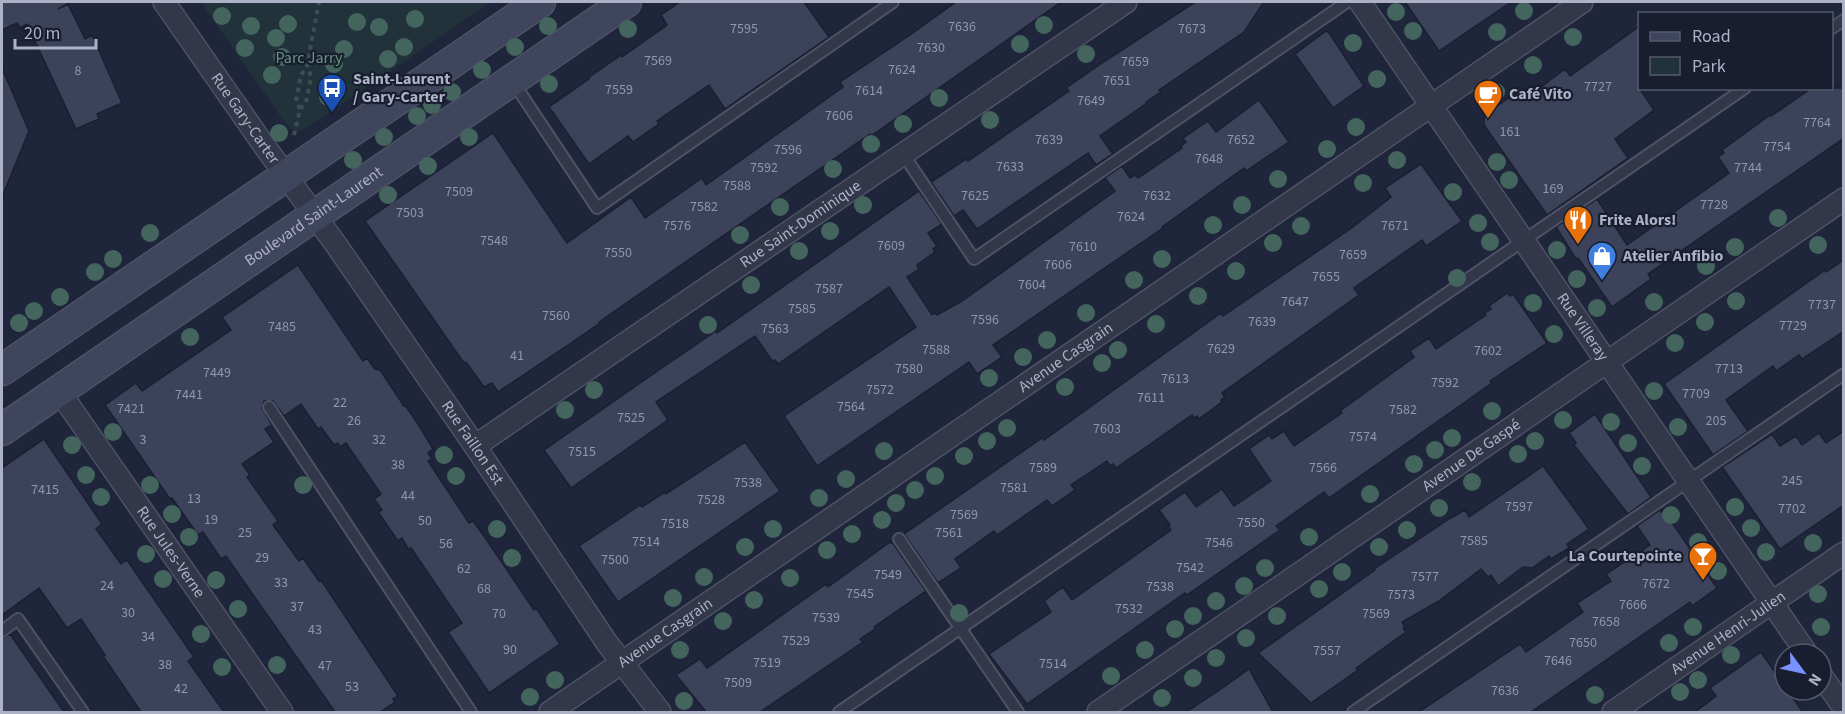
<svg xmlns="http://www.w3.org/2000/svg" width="1845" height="714" font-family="'Source Sans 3',sans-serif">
<rect width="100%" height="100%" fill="#1f253a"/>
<!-- green -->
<path fill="#21323b" d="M201,2H491L317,121C298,133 296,137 281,117Z"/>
<!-- building -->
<path fill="#3b425a" stroke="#1a1f31" stroke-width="1.5" d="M2,2H71L58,9L68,4L85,39L92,35L122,103L97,114L99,119L76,129L27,24L20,28L17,23L2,30Z
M680,2H804L829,37L725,109L709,85L657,121L659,124L633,142L628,136L589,164L549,107L589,79L588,78L621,55L622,57L667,25L661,15Z
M956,2H1061L871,136L870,134L599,322L600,323L574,341L498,392L492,383L484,387L466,362L464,363L365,221L493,133L567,243L631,197L645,218L702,178L706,185L843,87L840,82L910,35Z
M1195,2H1264L1244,32L1159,90L1161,92L1146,102L1147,103L1100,136L1113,154L1096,165L1088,153L977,229L963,210L954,216L931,182L966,159L968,161L1069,91L1066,88L1105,61Z
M1405,2H1511L1439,51Z
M1640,26V89L1654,110L1615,139L1628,158L1547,215L1484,125V115L1519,91L1525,99L1565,69L1570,76Z
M1326,31L1329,33L1364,86L1333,108L1295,54Z
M2,68L29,131L2,197Z
M1812,88H1844V138L1648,274L1651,279L1612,307L1578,258L1576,259L1556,227L1597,199L1627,245L1729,173L1718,157L1724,153L1722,150L1770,115L1771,116Z
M1259,100L1289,142L1246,171L1244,168L1162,227L1163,228L993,345L1002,357L977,374L969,362L817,466L784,416L916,327L889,287L778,364L775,360L773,362L755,336L656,402L668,420L571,488L544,450L656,372L716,331L717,333L919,191L942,224L928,233L937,246L933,249L935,252L917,265L919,269L907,277L932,315L935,313L937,315L962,301L1115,191L1105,178L1122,166L1130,178L1135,175L1138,178L1182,148L1181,146L1186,142L1183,138L1208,121L1216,132Z
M1421,164L1462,221L1426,246L1422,240L1354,288L1359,295L1222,393L1225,397L1221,400L1222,402L1199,419L1197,416L1194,418L1192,415L1116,468L1113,464L1110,466L1107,461L1071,485L1075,490L1052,506L1047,500L997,535L994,531L955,559L961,568L938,583L904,534L1042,438L1044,440L1221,313L1223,316L1353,227L1391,197L1385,188Z
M1844,260V331L1802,359L1799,355L1776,371L1773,366L1726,400L1748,431L1713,455L1664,384L1825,270L1826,272Z
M298,265L363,361L367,358L375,369L380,370L404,406L405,405L420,427L433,449L428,453L432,459L428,461L469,523L473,521L484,536L534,610L536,608L560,644L489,693L448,632L462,623L411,548L409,550L402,538L398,541L378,512L382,510L374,499L381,494L346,443L340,447L338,443L334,445L321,427L318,429L301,404L284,416L273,401H264L262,408L272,425L265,429L274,442L242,464L250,475L247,477L278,521L273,525L299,561L303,558L319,581L321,580L398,696L393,699L395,702L380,712H335L226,556L221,559L203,532L198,535L172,498L170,499L105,405L136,383L142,391L231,330L222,317Z
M1507,293L1510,296L1513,294L1547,343L1490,381L1492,383L1329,498L1324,492L1276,526L1280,530L1187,595L1185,593L1027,704L989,654L1051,612L1044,601L1063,587L1072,600L1171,530L1168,526L1170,525L1159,510L1185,492L1196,507L1222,489L1234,506L1271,481L1249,449L1269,435L1272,439L1284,431L1294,446L1342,413L1340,411L1414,357L1410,351L1429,338L1436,349L1486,315L1485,313L1491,309L1489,306Z
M1595,414L1651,497L1628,514L1574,445L1576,443L1569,433Z
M1844,431V505L1780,549L1722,467L1772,434L1780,446L1796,436L1802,445L1819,433L1826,443Z
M44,439L102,524L96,529L121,564L127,560L194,657L188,661L224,712H141L103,656L105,655L81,619L67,628L39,588L2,615V468Z
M745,442L780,491L618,602L579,546L640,505L642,507L665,492L666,494Z
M1543,466L1589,529L1567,544L1569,548L1551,559L1549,556L1532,568L1523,567L1498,586L1491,575L1488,577L1481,569L1439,601L1402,622L1405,627L1403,628L1406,632L1356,668L1358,670L1311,703L1258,653L1375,570L1374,569L1449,519L1465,510L1469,517Z
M1660,510L1661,512L1664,511L1717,588L1692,606L1690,602L1531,712H1419L1520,644L1526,652L1583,612L1577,603L1611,581L1606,574L1650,545L1637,526Z
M890,542L891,543L892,542L926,591L874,627L875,629L860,639L863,642L760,712H706L676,675L700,659L707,668L826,584L828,587Z
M10,634L64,712H2V638Z
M1761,652L1785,687V690H1787L1803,712H1695L1716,696L1710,688Z
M1249,669L1273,712H1186L1221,689Z"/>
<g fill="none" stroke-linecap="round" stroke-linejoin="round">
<!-- lane casing -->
<g stroke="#4d5265" stroke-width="14">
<path id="lane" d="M1832,28L1844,20
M513,82L597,208L893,2
M903,154L974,259L1347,2
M269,407L471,712
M899,539L1018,712
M2,631L18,619L83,712
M839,712L1745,88
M1353,712L1844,374"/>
</g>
<!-- street casing -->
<g stroke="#4d5265" stroke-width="24">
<g id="street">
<path id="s1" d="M164,2L263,144L337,246L475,446L607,643L660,712"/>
<path id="s2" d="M1360,2L1807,654"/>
<path id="s3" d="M59,391L282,712"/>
<path id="s4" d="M475,446L1126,2"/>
<path d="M1821,675L1844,708"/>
<path id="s5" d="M550,712L1582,2"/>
<path id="s6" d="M1098,712L1844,199"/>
<path id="s7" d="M1613,712L1844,553"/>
</g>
</g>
<!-- secondary casing -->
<g stroke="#4d5265" stroke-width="33">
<g id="secondary">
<path d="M2,370L540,2"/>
<path id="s8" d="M2,430L626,2"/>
</g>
</g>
<!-- path -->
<path stroke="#3c4e55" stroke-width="4" stroke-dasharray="4.5 4.5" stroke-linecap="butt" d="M300,109L296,101L301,75L307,66L319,2
M294,135L300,109L306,103L311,77L308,66"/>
<!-- lane -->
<use href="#lane" stroke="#33374a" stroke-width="10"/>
<!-- street -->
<use href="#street" stroke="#33374a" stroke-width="21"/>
<!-- secondary -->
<use href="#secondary" stroke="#40455e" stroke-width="30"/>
</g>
<!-- trees -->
<g fill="#44655e">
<circle cx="1524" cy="11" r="9"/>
<circle cx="1396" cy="12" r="9"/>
<circle cx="222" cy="16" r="9"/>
<circle cx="415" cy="19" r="9"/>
<circle cx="357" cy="22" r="9"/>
<circle cx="288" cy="24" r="9"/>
<circle cx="1044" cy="25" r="9"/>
<circle cx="251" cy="26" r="9"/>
<circle cx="548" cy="26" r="9"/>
<circle cx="379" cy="27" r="9"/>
<circle cx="628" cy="29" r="9"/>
<circle cx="1413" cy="31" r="9"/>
<circle cx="1497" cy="32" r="9"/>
<circle cx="1573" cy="37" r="9"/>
<circle cx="276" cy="38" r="9"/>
<circle cx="1353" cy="43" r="9"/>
<circle cx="1020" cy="44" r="9"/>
<circle cx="404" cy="47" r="9"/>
<circle cx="515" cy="47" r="9"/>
<circle cx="245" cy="48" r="9"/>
<circle cx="344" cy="49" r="9"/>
<circle cx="1086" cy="54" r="9"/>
<circle cx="282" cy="57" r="9"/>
<circle cx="388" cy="59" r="9"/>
<circle cx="334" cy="64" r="9"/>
<circle cx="1533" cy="65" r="9"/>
<circle cx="482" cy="70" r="9"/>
<circle cx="272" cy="75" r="9"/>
<circle cx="1377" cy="79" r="9"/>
<circle cx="549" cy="84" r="9"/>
<circle cx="452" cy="92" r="9"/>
<circle cx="1496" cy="92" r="9"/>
<circle cx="328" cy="97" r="9"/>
<circle cx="939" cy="98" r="9"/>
<circle cx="432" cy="105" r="9"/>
<circle cx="417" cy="116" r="9"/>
<circle cx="990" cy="120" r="9"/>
<circle cx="903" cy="124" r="9"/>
<circle cx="1356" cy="127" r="9"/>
<circle cx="279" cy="133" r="9"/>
<circle cx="384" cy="137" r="9"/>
<circle cx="469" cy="137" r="9"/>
<circle cx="871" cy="144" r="9"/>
<circle cx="1327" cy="149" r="9"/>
<circle cx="353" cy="160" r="9"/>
<circle cx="1397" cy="160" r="9"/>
<circle cx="1497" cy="162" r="9"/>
<circle cx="428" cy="166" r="9"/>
<circle cx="833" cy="169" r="9"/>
<circle cx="1278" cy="179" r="9"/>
<circle cx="1509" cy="180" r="9"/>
<circle cx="1363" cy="183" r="9"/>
<circle cx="1453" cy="192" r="9"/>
<circle cx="388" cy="195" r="9"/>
<circle cx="863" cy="205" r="9"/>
<circle cx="1242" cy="205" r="9"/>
<circle cx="780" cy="207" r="9"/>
<circle cx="1778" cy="218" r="9"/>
<circle cx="1478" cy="223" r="9"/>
<circle cx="1213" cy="225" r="9"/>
<circle cx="1301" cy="226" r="9"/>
<circle cx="830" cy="231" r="9"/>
<circle cx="150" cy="233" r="9"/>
<circle cx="740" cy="235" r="9"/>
<circle cx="1490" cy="242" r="9"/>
<circle cx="1273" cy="243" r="9"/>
<circle cx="1818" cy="245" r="9"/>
<circle cx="1735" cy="247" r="9"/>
<circle cx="1557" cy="250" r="9"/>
<circle cx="799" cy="251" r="9"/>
<circle cx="113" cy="259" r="9"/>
<circle cx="1162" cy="259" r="9"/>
<circle cx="1706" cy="266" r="9"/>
<circle cx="1236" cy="271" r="9"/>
<circle cx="95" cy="272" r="9"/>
<circle cx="1457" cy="278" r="9"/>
<circle cx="1577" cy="279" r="9"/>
<circle cx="1134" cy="280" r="9"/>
<circle cx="751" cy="285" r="9"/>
<circle cx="1198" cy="296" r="9"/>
<circle cx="60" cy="297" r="9"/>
<circle cx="1736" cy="301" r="9"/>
<circle cx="1654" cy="302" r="9"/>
<circle cx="1533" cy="303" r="9"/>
<circle cx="1597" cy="308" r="9"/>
<circle cx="34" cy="311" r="9"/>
<circle cx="1086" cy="313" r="9"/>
<circle cx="1705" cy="322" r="9"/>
<circle cx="19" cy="323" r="9"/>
<circle cx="1156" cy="324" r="9"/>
<circle cx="708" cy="325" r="9"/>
<circle cx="1554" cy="334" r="9"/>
<circle cx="190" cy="337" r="9"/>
<circle cx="1047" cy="340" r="9"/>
<circle cx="1675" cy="343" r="9"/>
<circle cx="1118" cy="350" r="9"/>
<circle cx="1023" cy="357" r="9"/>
<circle cx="1102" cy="363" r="9"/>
<circle cx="989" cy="378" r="9"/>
<circle cx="1065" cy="387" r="9"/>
<circle cx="594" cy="390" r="9"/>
<circle cx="1654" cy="391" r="9"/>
<circle cx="565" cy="410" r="9"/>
<circle cx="1492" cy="411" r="9"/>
<circle cx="1563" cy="420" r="9"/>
<circle cx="1611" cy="422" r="9"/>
<circle cx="1678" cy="427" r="9"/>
<circle cx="1007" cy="428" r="9"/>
<circle cx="113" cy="432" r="9"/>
<circle cx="1452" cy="438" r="9"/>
<circle cx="987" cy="441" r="9"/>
<circle cx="1535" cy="441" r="9"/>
<circle cx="1628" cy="443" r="9"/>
<circle cx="72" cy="445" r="9"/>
<circle cx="1435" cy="450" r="9"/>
<circle cx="884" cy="451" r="9"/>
<circle cx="1518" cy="454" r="9"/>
<circle cx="444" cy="455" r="9"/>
<circle cx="964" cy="456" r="9"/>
<circle cx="1414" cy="464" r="9"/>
<circle cx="1642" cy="466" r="9"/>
<circle cx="86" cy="475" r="9"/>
<circle cx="456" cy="476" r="9"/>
<circle cx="935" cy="476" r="9"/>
<circle cx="846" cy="479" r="9"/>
<circle cx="1472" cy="482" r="9"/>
<circle cx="150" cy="485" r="9"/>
<circle cx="303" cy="485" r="9"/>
<circle cx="915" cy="490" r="9"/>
<circle cx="1370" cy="494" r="9"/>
<circle cx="101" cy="497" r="9"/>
<circle cx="819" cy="498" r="9"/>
<circle cx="896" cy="503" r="9"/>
<circle cx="1735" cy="507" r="9"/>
<circle cx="1439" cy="508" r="9"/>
<circle cx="172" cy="514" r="9"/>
<circle cx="1671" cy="515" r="9"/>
<circle cx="882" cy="520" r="9"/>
<circle cx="1751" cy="528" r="9"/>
<circle cx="497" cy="529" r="9"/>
<circle cx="773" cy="529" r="9"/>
<circle cx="1407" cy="530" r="9"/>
<circle cx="852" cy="534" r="9"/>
<circle cx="189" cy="537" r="9"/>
<circle cx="1309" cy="537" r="9"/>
<circle cx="1698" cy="542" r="9"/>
<circle cx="1813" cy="543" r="9"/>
<circle cx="745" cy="547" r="9"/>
<circle cx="1379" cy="547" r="9"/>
<circle cx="827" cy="550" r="9"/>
<circle cx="1766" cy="552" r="9"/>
<circle cx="146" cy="554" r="9"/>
<circle cx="512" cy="558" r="9"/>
<circle cx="1265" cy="568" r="9"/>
<circle cx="1718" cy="571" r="9"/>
<circle cx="1342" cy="572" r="9"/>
<circle cx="704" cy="577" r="9"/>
<circle cx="790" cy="578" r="9"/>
<circle cx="163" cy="579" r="9"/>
<circle cx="216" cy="580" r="9"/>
<circle cx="1244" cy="586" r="9"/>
<circle cx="1319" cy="589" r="9"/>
<circle cx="1818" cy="594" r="9"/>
<circle cx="673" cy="598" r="9"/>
<circle cx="754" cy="600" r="9"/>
<circle cx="1216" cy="601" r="9"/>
<circle cx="238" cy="609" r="9"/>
<circle cx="959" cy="613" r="9"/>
<circle cx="1193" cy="616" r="9"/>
<circle cx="1277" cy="616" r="9"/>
<circle cx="723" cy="621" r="9"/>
<circle cx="1693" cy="627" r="9"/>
<circle cx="1821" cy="627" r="9"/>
<circle cx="1175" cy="629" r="9"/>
<circle cx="201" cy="634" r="9"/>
<circle cx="1246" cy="638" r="9"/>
<circle cx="1669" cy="643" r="9"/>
<circle cx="680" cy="650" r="9"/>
<circle cx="1145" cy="650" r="9"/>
<circle cx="1731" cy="655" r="9"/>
<circle cx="1216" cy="658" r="9"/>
<circle cx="277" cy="665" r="9"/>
<circle cx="222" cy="667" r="9"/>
<circle cx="1111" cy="676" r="9"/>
<circle cx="1193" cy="678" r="9"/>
<circle cx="555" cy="680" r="9"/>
<circle cx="1698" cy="680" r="9"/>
<circle cx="1680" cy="692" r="9"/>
<circle cx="1595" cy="695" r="9"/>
<circle cx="530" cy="697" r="9"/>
<circle cx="1162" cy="698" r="9"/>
<circle cx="684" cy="701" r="9"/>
</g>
<!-- icons -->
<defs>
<g id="bus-pin" transform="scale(1.5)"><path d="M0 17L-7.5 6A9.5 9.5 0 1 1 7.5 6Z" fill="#1a4fb4" stroke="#181d2f"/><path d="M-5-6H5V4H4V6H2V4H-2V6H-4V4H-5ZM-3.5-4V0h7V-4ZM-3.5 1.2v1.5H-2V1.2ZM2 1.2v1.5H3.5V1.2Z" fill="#fff"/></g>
<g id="cafe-pin" transform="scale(1.5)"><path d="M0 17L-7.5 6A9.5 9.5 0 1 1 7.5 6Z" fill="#e8710a" stroke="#181d2f"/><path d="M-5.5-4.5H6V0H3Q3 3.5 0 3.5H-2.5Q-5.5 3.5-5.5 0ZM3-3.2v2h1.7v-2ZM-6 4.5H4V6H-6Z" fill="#fff"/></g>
<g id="restaurant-pin" transform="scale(1.5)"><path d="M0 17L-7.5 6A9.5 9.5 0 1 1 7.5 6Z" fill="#e8710a" stroke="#181d2f"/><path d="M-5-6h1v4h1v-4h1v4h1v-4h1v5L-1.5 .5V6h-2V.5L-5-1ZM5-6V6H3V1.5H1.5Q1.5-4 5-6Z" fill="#fff"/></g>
<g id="shop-pin" transform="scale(1.5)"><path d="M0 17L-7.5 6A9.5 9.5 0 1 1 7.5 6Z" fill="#3f7fe0" stroke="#181d2f"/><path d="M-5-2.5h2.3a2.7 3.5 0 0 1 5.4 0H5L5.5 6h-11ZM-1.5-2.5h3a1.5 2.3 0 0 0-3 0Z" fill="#fff"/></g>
<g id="bar-pin" transform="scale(1.5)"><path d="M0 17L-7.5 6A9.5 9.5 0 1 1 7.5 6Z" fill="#e8710a" stroke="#181d2f"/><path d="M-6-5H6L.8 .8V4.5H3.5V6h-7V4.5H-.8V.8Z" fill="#fff"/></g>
</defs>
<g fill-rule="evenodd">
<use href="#bus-pin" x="332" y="88"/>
<use href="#cafe-pin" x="1488" y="94"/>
<use href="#restaurant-pin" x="1578" y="220"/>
<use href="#shop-pin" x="1602" y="256"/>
<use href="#bar-pin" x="1703" y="556"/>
</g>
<g text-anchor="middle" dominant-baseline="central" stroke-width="4.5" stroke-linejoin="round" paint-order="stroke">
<!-- number labels -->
<g font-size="14" fill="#9096ac">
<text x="962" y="27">7636</text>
<text x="744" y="29">7595</text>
<text x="1192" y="29">7673</text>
<text x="931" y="48">7630</text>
<text x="658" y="61">7569</text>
<text x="1135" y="62">7659</text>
<text x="902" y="70">7624</text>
<text x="78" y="71">8</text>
<text x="1117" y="81">7651</text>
<text x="1598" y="87">7727</text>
<text x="619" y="90">7559</text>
<text x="869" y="91">7614</text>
<text x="1091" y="101">7649</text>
<text x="839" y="116">7606</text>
<text x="1817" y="123">7764</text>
<text x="1510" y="132">161</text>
<text x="1049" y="140">7639</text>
<text x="1241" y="140">7652</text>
<text x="1777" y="147">7754</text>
<text x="788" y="150">7596</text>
<text x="1209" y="159">7648</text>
<text x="1010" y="167">7633</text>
<text x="764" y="168">7592</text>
<text x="1748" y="168">7744</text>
<text x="737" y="186">7588</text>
<text x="1553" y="189">169</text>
<text x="459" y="192">7509</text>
<text x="975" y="196">7625</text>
<text x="1157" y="196">7632</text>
<text x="1714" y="205">7728</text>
<text x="704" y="207">7582</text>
<text x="410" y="213">7503</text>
<text x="1131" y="217">7624</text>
<text x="677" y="226">7576</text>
<text x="1395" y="226">7671</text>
<text x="494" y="241">7548</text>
<text x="891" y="246">7609</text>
<text x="1083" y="247">7610</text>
<text x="618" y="253">7550</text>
<text x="1353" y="255">7659</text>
<text x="1058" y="265">7606</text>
<text x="1326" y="277">7655</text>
<text x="1032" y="285">7604</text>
<text x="829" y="289">7587</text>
<text x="1295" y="302">7647</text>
<text x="1822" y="305">7737</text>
<text x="802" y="309">7585</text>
<text x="556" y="316">7560</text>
<text x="985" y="320">7596</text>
<text x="1262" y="322">7639</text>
<text x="1793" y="326">7729</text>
<text x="282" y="327">7485</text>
<text x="775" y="329">7563</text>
<text x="1221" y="349">7629</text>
<text x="936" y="350">7588</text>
<text x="1488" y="351">7602</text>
<text x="517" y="356">41</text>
<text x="909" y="369">7580</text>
<text x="1729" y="369">7713</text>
<text x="217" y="373">7449</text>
<text x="1175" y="379">7613</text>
<text x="1445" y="383">7592</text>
<text x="880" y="390">7572</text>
<text x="1696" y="394">7709</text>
<text x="189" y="395">7441</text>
<text x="1151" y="398">7611</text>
<text x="340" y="403">22</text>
<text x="851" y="407">7564</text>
<text x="131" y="409">7421</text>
<text x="1403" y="410">7582</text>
<text x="631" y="418">7525</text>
<text x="354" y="421">26</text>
<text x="1716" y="421">205</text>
<text x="1107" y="429">7603</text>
<text x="1363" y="437">7574</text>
<text x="143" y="440">3</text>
<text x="379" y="440">32</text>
<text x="582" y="452">7515</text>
<text x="398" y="465">38</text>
<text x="1043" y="468">7589</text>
<text x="1323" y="468">7566</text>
<text x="1792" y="481">245</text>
<text x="748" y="483">7538</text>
<text x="1014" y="488">7581</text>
<text x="45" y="490">7415</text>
<text x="408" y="496">44</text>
<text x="194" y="499">13</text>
<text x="711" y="500">7528</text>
<text x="1519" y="507">7597</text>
<text x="1792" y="509">7702</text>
<text x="964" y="515">7569</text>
<text x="211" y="520">19</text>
<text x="425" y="521">50</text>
<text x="1251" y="523">7550</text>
<text x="675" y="524">7518</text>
<text x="245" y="533">25</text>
<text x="949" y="533">7561</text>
<text x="1474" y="541">7585</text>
<text x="646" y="542">7514</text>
<text x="1219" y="543">7546</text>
<text x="446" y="544">56</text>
<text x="262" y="558">29</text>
<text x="615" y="560">7500</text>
<text x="1190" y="568">7542</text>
<text x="464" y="569">62</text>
<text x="888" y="575">7549</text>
<text x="1425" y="577">7577</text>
<text x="281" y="583">33</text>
<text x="1656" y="584">7672</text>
<text x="107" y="586">24</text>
<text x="1160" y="587">7538</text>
<text x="484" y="589">68</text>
<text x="860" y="594">7545</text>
<text x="1401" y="595">7573</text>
<text x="1633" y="605">7666</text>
<text x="297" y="607">37</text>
<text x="1129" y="609">7532</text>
<text x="128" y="613">30</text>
<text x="499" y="614">70</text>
<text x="1376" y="614">7569</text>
<text x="826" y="618">7539</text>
<text x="1606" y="622">7658</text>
<text x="315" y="630">43</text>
<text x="148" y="637">34</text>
<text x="796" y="641">7529</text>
<text x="1583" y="643">7650</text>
<text x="510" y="650">90</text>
<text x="1327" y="651">7557</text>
<text x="1558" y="661">7646</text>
<text x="767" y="663">7519</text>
<text x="1053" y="664">7514</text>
<text x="165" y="665">38</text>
<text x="325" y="666">47</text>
<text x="738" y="683">7509</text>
<text x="352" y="687">53</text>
<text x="181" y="689">42</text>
<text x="1505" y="691">7636</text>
</g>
<!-- park labels -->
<g font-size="16" fill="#63997b" stroke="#181d2f">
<text x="309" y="58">Parc Jarry</text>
</g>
<!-- poi labels -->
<g font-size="16" font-weight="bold" fill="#adb2c7" stroke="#181d2f" text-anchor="start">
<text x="353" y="79">Saint-Laurent<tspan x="353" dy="18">/ Gary-Carter</tspan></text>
<text x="1509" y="94">Café Vito</text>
<text x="1599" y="220">Frite Alors!</text>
<text x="1623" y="256">Atelier Anfibio</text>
<text x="1682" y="556" text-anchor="end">La Courtepointe</text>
</g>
<!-- street labels -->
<g font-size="16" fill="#adb2c7" stroke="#181d2f">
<text stroke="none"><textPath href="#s1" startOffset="142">Rue Gary-Carter</textPath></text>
<text stroke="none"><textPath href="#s8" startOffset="378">Boulevard Saint-Laurent</textPath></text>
<text stroke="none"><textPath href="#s4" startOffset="394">Rue Saint-Dominique</textPath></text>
<text stroke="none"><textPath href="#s2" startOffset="394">Rue Villeray</textPath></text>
<text stroke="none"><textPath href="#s5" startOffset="626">Avenue Casgrain</textPath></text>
<text stroke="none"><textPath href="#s1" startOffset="538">Rue Faillon Est</textPath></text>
<text stroke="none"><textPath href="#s6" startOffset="453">Avenue De Gaspé</textPath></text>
<text stroke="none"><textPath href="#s3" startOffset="196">Rue Jules-Verne</textPath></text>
<text stroke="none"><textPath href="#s5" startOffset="140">Avenue Casgrain</textPath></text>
<text stroke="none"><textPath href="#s7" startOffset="140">Avenue Henri-Julien</textPath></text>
</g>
</g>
<!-- border -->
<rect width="1845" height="714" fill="none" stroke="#adb2c7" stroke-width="6"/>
<!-- legend -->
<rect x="1638" y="12" width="195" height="78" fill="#181d2f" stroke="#54596c" stroke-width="1.5"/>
<rect x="1650" y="32" width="30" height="9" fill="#40455e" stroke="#54596c" stroke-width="1.5"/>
<text x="1692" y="42" font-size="18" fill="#adb2c7">Road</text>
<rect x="1650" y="57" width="30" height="18" fill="#21323b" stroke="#54596c" stroke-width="1.5"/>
<text x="1692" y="72" font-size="18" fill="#adb2c7">Park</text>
<!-- north arrow -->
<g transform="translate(1803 672) rotate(123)"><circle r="28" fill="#181d2f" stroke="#54596c" stroke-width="1.5"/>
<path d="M0-4.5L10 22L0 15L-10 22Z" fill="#7a91ff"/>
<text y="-9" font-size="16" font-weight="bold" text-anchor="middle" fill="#adb2c7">N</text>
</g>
<!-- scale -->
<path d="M15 39v9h81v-9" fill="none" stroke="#adb2c7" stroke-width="3"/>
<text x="24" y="39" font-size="18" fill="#adb2c7" stroke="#181d2f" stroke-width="4.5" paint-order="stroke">20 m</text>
</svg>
